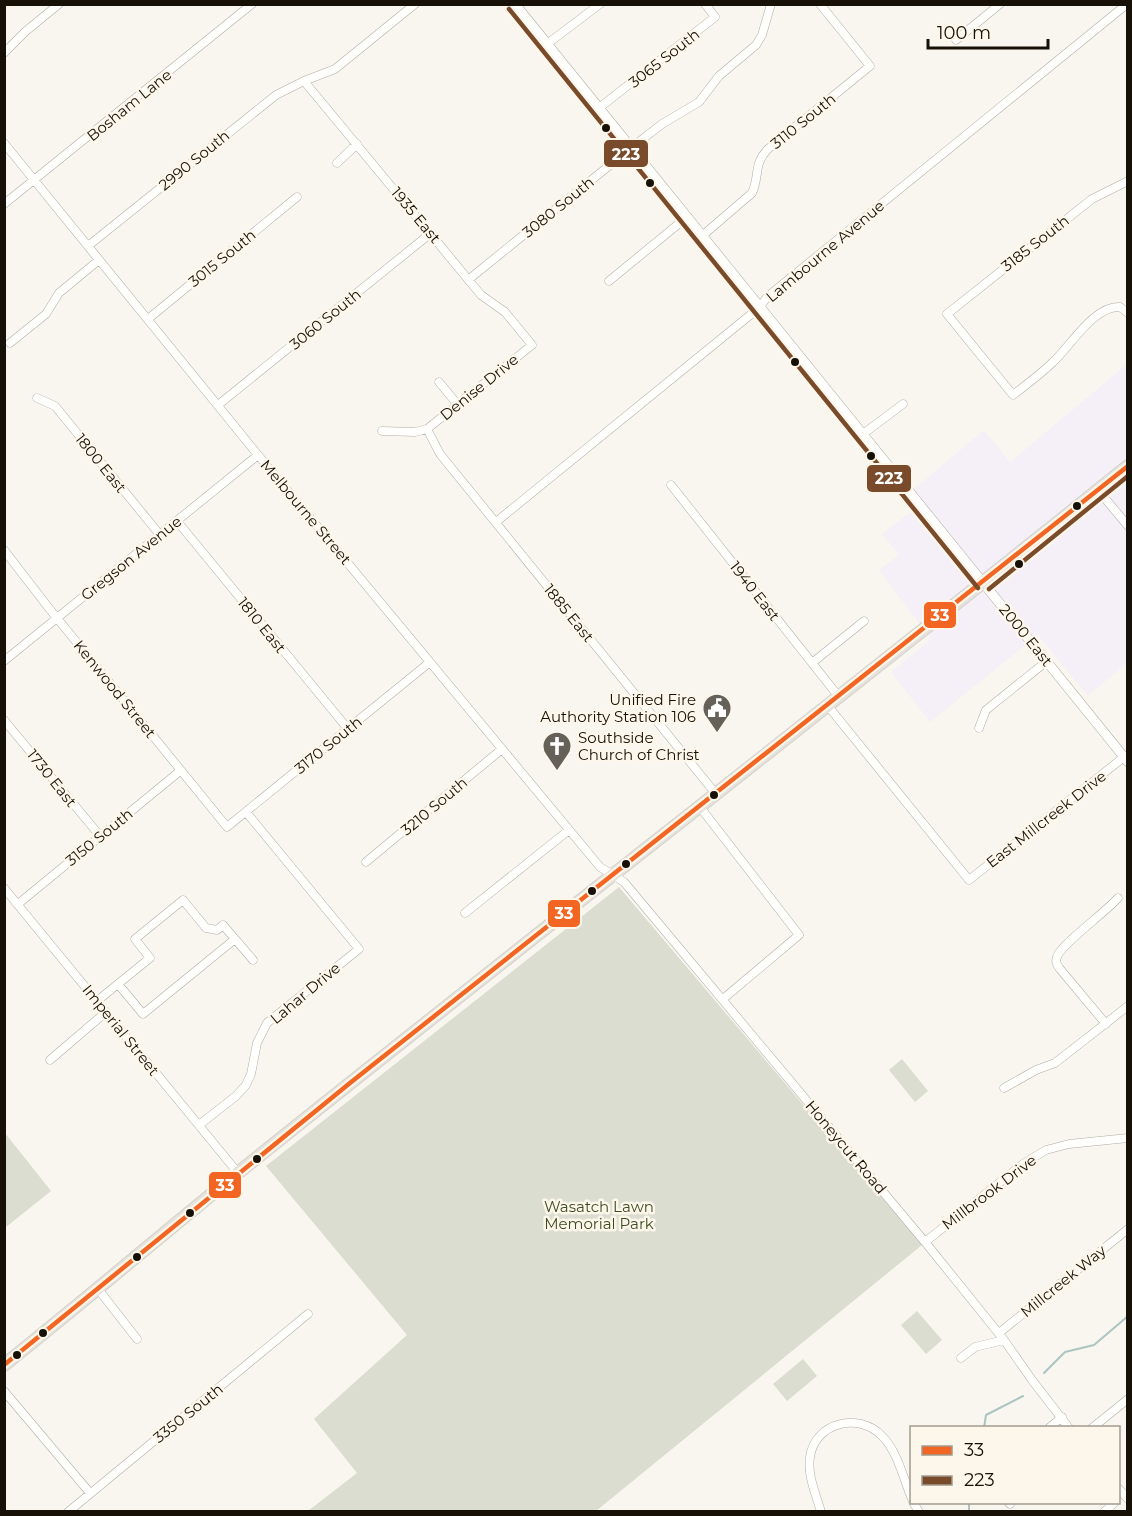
<svg xmlns="http://www.w3.org/2000/svg" width="1132" height="1516" font-family="Montserrat,sans-serif">
<rect width="100%" height="100%" fill="#f9f6ef"/>
<!-- commercial -->
<path fill="#f5eff8" d="M1125,366L1127,369V663L1088,696L1038,635L930,722L891,672L931,639L879,570L899,555L882,534L916,508L907,495L984,430L1010,462Z"/>
<!-- green -->
<path fill="#daddcf" d="M619,887L922,1245L596,1511H308L357,1473L314,1419L407,1335L266,1166Z
M902,1059L928,1091L915,1102L889,1070Z
M5,1133L51,1191L6,1227L4,1225Z
M917,1311L942,1340L926,1354L901,1325Z
M803,1359L817,1376L787,1401L773,1384Z"/>
<g fill="none" stroke-linecap="round" stroke-linejoin="round">
<!-- stream -->
<path stroke="#abc4c4" stroke-width="2" d="M1044,1373L1065,1352L1094,1345L1128,1316
M984,1428L986,1415L1023,1396
M969,1502V1512"/>
<!-- minor casing -->
<g stroke="#b1ada5" stroke-width="9">
<path id="minor" d="M956,40L1000,4
M547,44L600,4
M4,53L26,31L59,4
M304,81L481,295L505,312L532,345L427,429L415,432L382,431
M599,108L715,17L705,4
M4,143L258,455L600,867L624,882L925,1242L1004,1340L1032,1380L1069,1428
M337,163L357,144
M1128,181L1092,199L947,314L1013,395C1027,384 1041,374 1053,362C1070,347 1094,305 1120,307L1128,313
M4,204L252,4
M702,236L752,193C760,176 753,164 768,149L870,66L820,4
M88,246L276,95L304,81L335,69L415,4
M468,280L631,148L662,124L699,102L719,76L756,45L762,35L771,4
M609,281L687,217
M148,319L297,197
M10,343L46,314L59,293L99,260
M439,382L458,405
M37,398L55,406L160,535
M218,405L431,233
M427,429L440,454L716,794
M863,434L903,404
M671,485L839,697
M1098,490L1128,526
M177,521L348,729
M496,522L760,307L767,297L1127,4
M4,550L48,607L227,827L430,662
M4,661L258,455
M812,663L864,621
M828,706L969,880L1124,757
M4,720L100,836
M979,728L986,710L1047,661
M700,807L799,935L723,999
M366,862L502,749
M4,888L238,1173
M18,904L180,771
M465,913L569,830
M118,984L143,1014L235,939
M97,1001L150,958L135,939L183,900L206,928L217,930L223,925L253,960
M1106,1024L1060,969C1057,965 1055,962 1057,957C1060,945 1106,912 1118,898
M50,1060L106,1012
M1004,1088L1036,1070L1055,1063L1128,1006
M199,1125L236,1096L246,1085L251,1074L257,1043L267,1023L359,949L246,812
M925,1242L1023,1164L1046,1150L1069,1144L1128,1138
M98,1289L137,1339
M999,1333L1128,1229
M961,1358L975,1347L1004,1340
M4,1391L90,1493
M1049,1428L1062,1417
M1092,1428L1128,1399
M1118,1488L1128,1499
M913,1502L919,1512
M1008,1502L1010,1504
M68,1512L308,1314
M821,1512C816,1494 807,1475 810,1457C815,1422 859,1412 882,1436C898,1452 903,1478 912,1499
M1104,1512L1115,1502"/>
</g>
<!-- tertiary casing -->
<g stroke="#b1ada5" stroke-width="10">
<path id="tertiary" d="M515,4L1128,762"/>
</g>
<!-- primary casing -->
<g stroke="#d3d1cc" stroke-width="14">
<path id="primary" d="M4,1365C83,1302 160,1236 239,1172C534,935 833,704 1128,466"/>
</g>
<!-- minor -->
<use href="#minor" stroke="#fefefd" stroke-width="8"/>
<!-- tertiary -->
<use href="#tertiary" stroke="#fefefd" stroke-width="9"/>
<!-- primary -->
<use href="#primary" stroke="#e4e2db" stroke-width="12"/>
<!-- bus-1 casing -->
<g stroke="#fdf7eb" stroke-width="9">
<path id="bus-1" d="M4,1365L350,1083L1128,466"/>
</g>
<!-- bus-2 casing -->
<g stroke="#fdf7eb" stroke-width="9">
<path id="bus-2" d="M509,9L978,588
M989,589L1128,476"/>
</g>
<!-- bus-1 -->
<use href="#bus-1" stroke="#f26522" stroke-width="4.5"/>
<!-- bus-2 -->
<use href="#bus-2" stroke="#7a4b2a" stroke-width="4.5"/>
</g>
<!-- icons -->
<defs>
<g id="civic-pin" transform="scale(1.5)"><path d="M0 17L-7.5 6A9.5 9.5 0 1 1 7.5 6Z" fill="#656058" stroke="#fdf7eb"/><path d="M-.6-6.5H3V-4.5H.6V-3L4-1V1h2V6H-6V1h2V-1L-.6-3ZM-1.2 2.5V6h2.4V2.5Z" fill="#fff"/></g>
<g id="church-pin" transform="scale(1.5)"><path d="M0 17L-7.5 6A9.5 9.5 0 1 1 7.5 6Z" fill="#656058" stroke="#fdf7eb"/><path d="M-1.2-6h2.4v3.5h3.3v2.4h-3.3V6h-2.4V-.1h-3.3v-2.4h3.3Z" fill="#fff"/></g>
</defs>
<g fill-rule="evenodd">
<use href="#civic-pin" x="717" y="708"/>
<use href="#church-pin" x="557" y="746"/>
</g>
<!-- markers -->
<g fill="#161006" stroke="#fdf7eb" stroke-width="2">
<circle cx="606" cy="128" r="5"/>
<circle cx="650" cy="183" r="5"/>
<circle cx="795" cy="362" r="5"/>
<circle cx="871" cy="456" r="5"/>
<circle cx="1077" cy="506" r="5"/>
<circle cx="1019" cy="564" r="5"/>
<circle cx="714" cy="795" r="5"/>
<circle cx="626" cy="864" r="5"/>
<circle cx="592" cy="891" r="5"/>
<circle cx="257" cy="1159" r="5"/>
<circle cx="190" cy="1213" r="5"/>
<circle cx="137" cy="1257" r="5"/>
<circle cx="43" cy="1333" r="5"/>
<circle cx="17" cy="1355" r="5"/>
</g>
<g text-anchor="middle" dominant-baseline="central" stroke-width="5" stroke-linejoin="round" paint-order="stroke">
<!-- street labels -->
<g font-size="15" fill="#161006" stroke="#fdf7eb">
<text transform="translate(664 58) rotate(-38)">3065 South</text>
<text transform="translate(129 105) rotate(-39)">Bosham Lane</text>
<text transform="translate(803 121) rotate(-39)">3110 South</text>
<text transform="translate(194 160) rotate(-39)">2990 South</text>
<text transform="translate(558 207) rotate(-39)">3080 South</text>
<text transform="translate(416 215) rotate(50)">1935 East</text>
<text transform="translate(1035 243) rotate(-38)">3185 South</text>
<text transform="translate(825 251) rotate(-40)">Lambourne Avenue</text>
<text transform="translate(222 258) rotate(-39)">3015 South</text>
<text transform="translate(325 319) rotate(-39)">3060 South</text>
<text transform="translate(479 387) rotate(-39)">Denise Drive</text>
<text transform="translate(101 463) rotate(51)">1800 East</text>
<text transform="translate(306 512) rotate(50)">Melbourne Street</text>
<text transform="translate(131 558) rotate(-39)">Gregson Avenue</text>
<text transform="translate(755 591) rotate(52)">1940 East</text>
<text transform="translate(569 613) rotate(51)">1885 East</text>
<text transform="translate(262 625) rotate(51)">1810 East</text>
<text transform="translate(1026 635) rotate(51)">2000 East</text>
<text transform="translate(115 689) rotate(51)">Kenwood Street</text>
<text transform="translate(328 745) rotate(-39)">3170 South</text>
<text transform="translate(52 778) rotate(51)">1730 East</text>
<text transform="translate(434 806) rotate(-40)">3210 South</text>
<text transform="translate(1046 819) rotate(-38)">East Millcreek Drive</text>
<text transform="translate(99 837) rotate(-39)">3150 South</text>
<text transform="translate(305 993) rotate(-40)">Lahar Drive</text>
<text transform="translate(121 1030) rotate(51)">Imperial Street</text>
<text transform="translate(846 1147) rotate(50)">Honeycut Road</text>
<text transform="translate(989 1192) rotate(-37)">Millbrook Drive</text>
<text transform="translate(1063 1281) rotate(-39)">Millcreek Way</text>
<text transform="translate(188 1413) rotate(-39)">3350 South</text>
</g>
<!-- poi labels -->
<g font-size="15" fill="#161006" stroke="#fdf7eb" text-anchor="end">
<text x="696" y="699">Unified Fire<tspan x="696" dy="17">Authority Station 106</tspan></text>
<text x="578" y="737" text-anchor="start">Southside<tspan x="578" dy="17">Church of Christ</tspan></text>
</g>
<!-- park labels -->
<g font-size="15" fill="#3c4d20" stroke="#fdf7eb">
<text x="599" y="1206">Wasatch Lawn<tspan x="599" dy="17">Memorial Park</tspan></text>
</g>
</g>
<g stroke="#fdf7eb" stroke-width="2">
<rect x="603" y="139" width="46" height="29" rx="6" fill="#7a4b2a"/>
<rect x="866" y="464" width="46" height="29" rx="6" fill="#7a4b2a"/>
<rect x="923" y="601" width="34" height="28" rx="6" fill="#f26522"/>
<rect x="547" y="899" width="34" height="29" rx="6" fill="#f26522"/>
<rect x="208" y="1171" width="34" height="28" rx="6" fill="#f26522"/>
</g>
<g font-size="16" text-anchor="middle" font-weight="bold" fill="#fff">
<text x="626" y="160">223</text>
<text x="889" y="484">223</text>
<text x="940" y="621">33</text>
<text x="564" y="919">33</text>
<text x="225" y="1191">33</text>
</g>
<!-- border -->
<rect width="1132" height="1516" fill="none" stroke="#161006" stroke-width="12"/>
<!-- legend -->
<rect x="910" y="1426" width="210" height="78" fill="#fdf7eb" stroke="#a19b8f" stroke-width="1.5"/>
<rect x="922" y="1446" width="30" height="9" fill="#f26522" stroke="#a19b8f" stroke-width="1.5"/>
<text x="964" y="1456" font-size="18" fill="#161006">33</text>
<rect x="922" y="1476" width="30" height="9" fill="#7a4b2a" stroke="#a19b8f" stroke-width="1.5"/>
<text x="964" y="1486" font-size="18" fill="#161006">223</text>
<!-- scale -->
<path d="M928 39v9h120v-9" fill="none" stroke="#161006" stroke-width="3"/>
<text x="937" y="39" font-size="18" fill="#161006" stroke="#fdf7eb" stroke-width="4.5" paint-order="stroke">100 m</text>
</svg>
